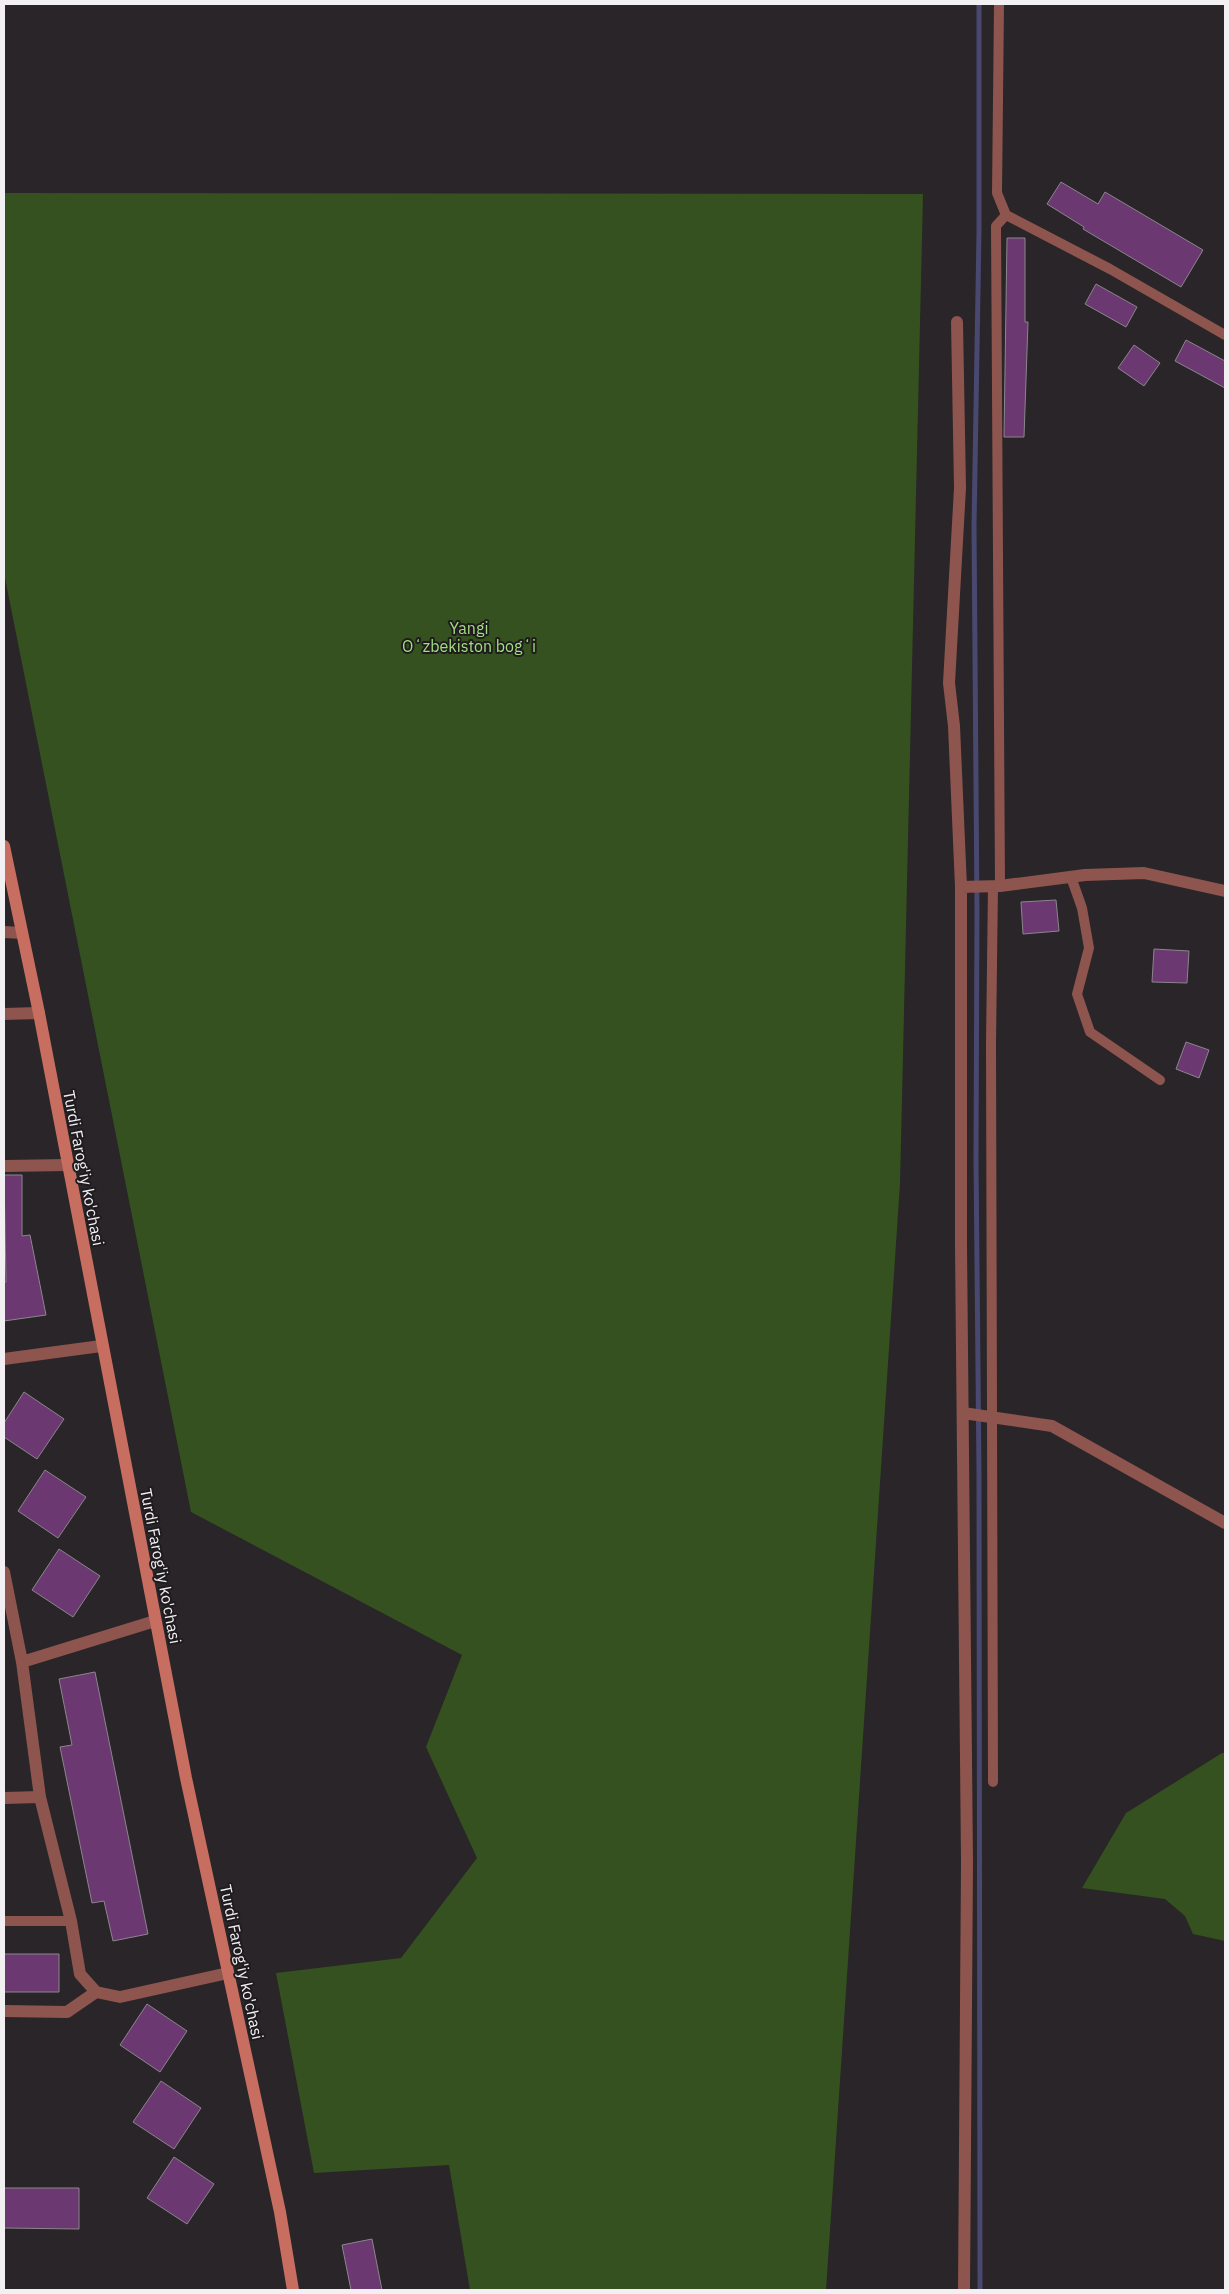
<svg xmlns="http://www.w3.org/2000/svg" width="1229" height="2294" font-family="'IBM Plex Sans',sans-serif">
<rect width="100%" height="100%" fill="#292529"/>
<!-- green -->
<path fill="#35511f" d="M4,193L923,194L900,1184L826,2290H470L449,2165L314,2173L276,1973L401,1958L477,1858L426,1747L462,1655L191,1512L4,573Z
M1222,1753H1225V1941L1193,1934L1185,1916L1165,1899L1082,1888L1126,1813Z"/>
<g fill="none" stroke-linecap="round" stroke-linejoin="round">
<!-- stream -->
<path stroke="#494870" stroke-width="5" d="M979,4V232L974,526L977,912L976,1159L979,1474L980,2290"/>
</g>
<!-- building -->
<path fill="#6b3871" stroke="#8a868b" d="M1061,182L1098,204L1105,192L1203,250L1181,287L1083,229L1084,227L1047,204Z
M1007,238H1025V322H1028L1024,437H1004Z
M1096,284L1137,307L1126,327L1085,304Z
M1186,340L1225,361V388L1175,361Z
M1134,345L1160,363L1144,386L1118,368Z
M1056,900L1059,931L1023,934L1021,902Z
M1154,949L1189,951L1187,983L1152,982Z
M1186,1042L1209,1050L1199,1078L1176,1069Z
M4,1175H22V1236L30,1235L46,1315L4,1321V1282H6Z
M24,1392L64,1419L37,1459L4,1437V1423Z
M45,1470L86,1497L58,1538L18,1511Z
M59,1549L100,1576L73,1617L32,1590Z
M95,1672L148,1934L113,1941L104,1901L92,1903L60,1747L72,1745L59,1679Z
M4,1954H59V1992H4Z
M147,2004L187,2031L160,2072L120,2045Z
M161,2081L201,2108L174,2149L133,2122Z
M174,2157L214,2184L187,2224L147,2198Z
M4,2188H79V2229L4,2228Z
M372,2239L382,2290H351L342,2245Z"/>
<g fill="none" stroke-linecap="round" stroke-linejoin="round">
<!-- lane -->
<path stroke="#8d554d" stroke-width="10" d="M999,4L997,193L1006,215L1110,269L1225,335
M1071,877L1082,908L1089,948L1077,994L1090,1032L1160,1080
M1000,886L996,226L1006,215
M993,1782L991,1043L993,886
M4,1921H71"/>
<!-- street -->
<path stroke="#8d554d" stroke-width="12" d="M957,322L960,488L949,683L954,726L961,887V1247L967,1862L964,2290
M961,887L1000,886L1085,875L1144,873L1225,891
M4,932L22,933
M4,1014L39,1013
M4,1166L67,1165
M4,1359L101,1346
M963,1413L1052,1426L1225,1523
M4,1572L22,1662L155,1621
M22,1662L40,1797L71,1921L80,1974L96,1992L120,1997L228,1973
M4,1798L40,1797
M4,2011L67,2012L96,1992"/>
<!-- secondary -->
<path stroke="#c76e61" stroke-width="12" d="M4,846L39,1013L186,1778L280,2212L293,2290"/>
</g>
<g text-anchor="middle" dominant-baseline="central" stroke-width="4" stroke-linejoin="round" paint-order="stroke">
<!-- park labels -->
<g font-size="16" fill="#a4dd7d" stroke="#1f1c1f">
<text x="469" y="628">Yangi<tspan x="469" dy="18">Oʻzbekiston bogʻi</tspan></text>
</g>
<!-- street labels -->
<g font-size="16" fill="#f2f0f3" stroke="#1f1c1f">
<text transform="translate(84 1168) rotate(79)">Turdi Farog'iy ko'chasi</text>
<text transform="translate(161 1566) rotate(79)">Turdi Farog'iy ko'chasi</text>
<text transform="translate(242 1962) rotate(78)">Turdi Farog'iy ko'chasi</text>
</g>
</g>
<!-- border -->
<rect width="1229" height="2294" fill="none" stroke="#f2f0f3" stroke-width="10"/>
</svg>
